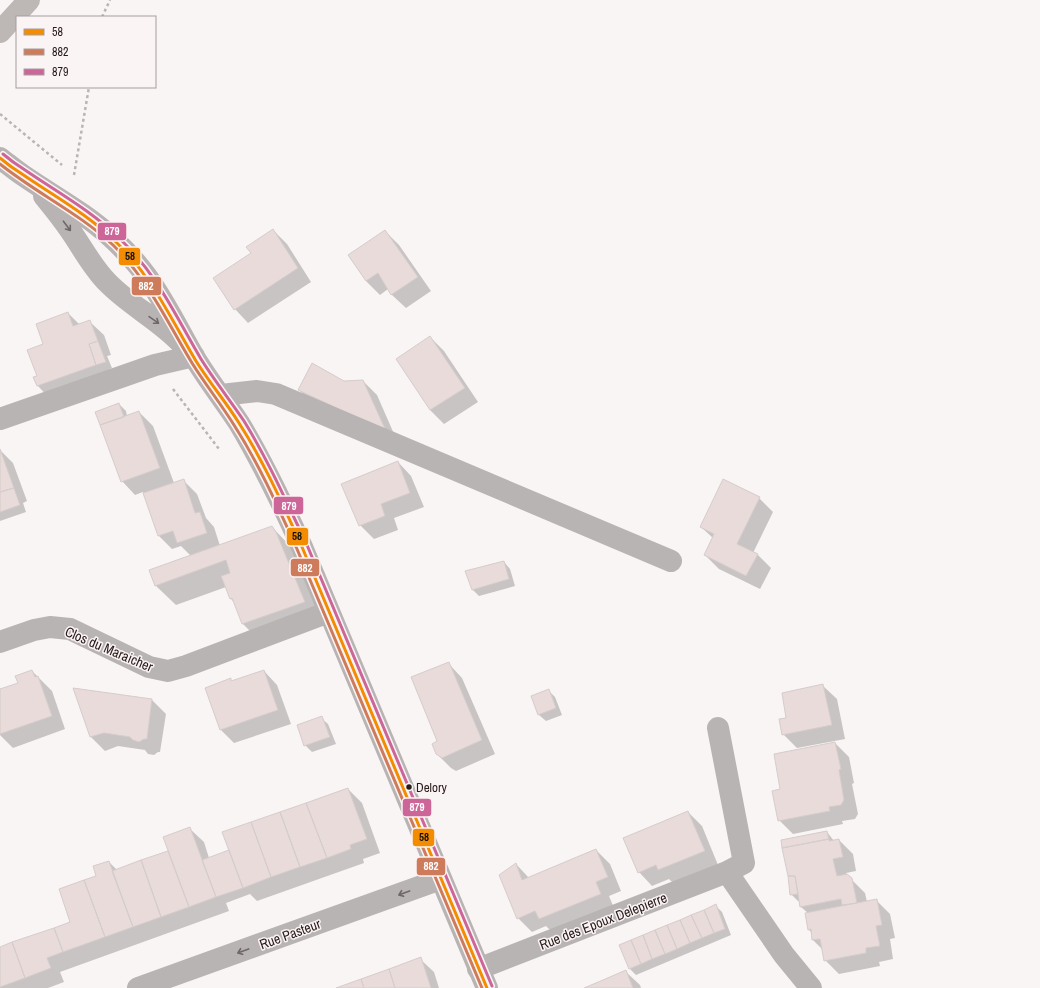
<svg xmlns="http://www.w3.org/2000/svg" width="1040" height="988" font-family="'Archivo Narrow',sans-serif">
<rect width="100%" height="100%" fill="#faf5f5"/>
<!-- shadow -->
<path fill="#0003" d="M273,230L287,244L311,282L248,323L235,309L252,254Z
M385,231L399,245L431,291L406,308L392,295L388,289L380,295L366,281L349,256Z
M68,313L80,325L90,322L104,335L111,355L107,356L112,368L51,400L38,386V377L44,345Z
M430,337L444,351L478,402L444,424L430,410Z
M363,381L377,395L398,443L313,404L299,390L344,382Z
M119,404L126,411L127,416L139,412L153,426L174,483L183,480L197,494L206,518L214,527L220,546L272,527L292,548L324,622L263,644L242,623L235,603L230,598L226,587L176,605L155,585L191,556L181,546L172,549L158,535L143,492L135,495L122,481Z
M0,450L13,463L27,501L23,503L26,512L0,521Z
M398,462L411,476L424,507L394,518L398,530L374,539L360,525Z
M759,498L773,512L753,553L757,554L771,568L760,589L719,569L705,555L713,538L701,527Z
M504,562L510,569L515,586L479,596L472,589Z
M449,664L462,678L495,754L456,771L451,768L437,754Z
M32,671L52,691L65,729L13,748L0,735V690L19,684Z
M264,671L277,685L291,724L234,743L221,730L230,680L233,682Z
M823,686L837,699L845,739L797,748L783,734L787,719Z
M75,689L152,700L166,714L160,752H158L154,755L148,754L145,750L118,746L105,751L91,737Z
M548,690L555,697L562,715L546,721L539,715Z
M321,718L328,724L336,744L312,752L305,745Z
M835,743L849,757L854,783L852,784L858,814L855,819L842,821L843,824L793,834L779,820L781,790Z
M348,789L362,803L380,853L363,859L364,863L257,901L250,894L226,903L229,911L60,972L64,982L48,988H0V948L72,923L97,877L109,862L117,870L170,851L190,829L204,842L209,858L230,851Z
M688,812L702,826L718,865L673,883L669,879L652,886L639,872Z
M827,832L834,841L839,840L853,854L856,871L846,873L847,876L851,879L865,893L867,902L876,900L890,914L895,938L890,939L893,959L879,962L880,966L839,974L825,960L823,950L813,940L812,933L809,930L808,913L801,907L800,901H798L791,894Z
M596,850L610,864L621,891L609,896L614,908L553,933L546,926L532,932L518,918L516,864L529,878Z
M715,905L722,912L731,935L636,975L630,969Z
M420,959L434,972L439,988H339Z
M626,972L640,985L641,988H586Z"/>
<!-- building -->
<path fill="#e8dbd9" stroke="#d5cccc" d="M273,229L298,268L234,310L213,278L251,253L246,247Z
M385,230L418,277L391,295L378,273L366,281L348,255Z
M68,312L73,326L90,320L98,341L89,344L96,365L37,386L33,377L37,376L27,350L43,344L36,324Z
M430,336L465,388L430,410L396,359Z
M98,341L106,362L96,365L89,344Z
M312,363L344,381L363,380L386,431L298,390Z
M119,403L124,417L100,425L95,412Z
M139,411L160,468L121,482L100,425Z
M0,449L14,488L0,492Z
M398,461L410,493L381,504L385,516L359,526L341,484Z
M184,479L195,513L200,512L207,533L177,543L173,531L158,536L143,493Z
M723,479L760,497L737,544L758,554L746,576L704,555L714,534L700,527Z
M14,488L20,505L0,512V492Z
M272,526L276,532L305,602L242,624L232,598L230,599L221,576L230,573L226,560L155,586L149,570Z
M504,561L509,579L472,590L465,571Z
M449,662L482,740L442,758L436,754L432,744L437,741L411,677Z
M32,670L35,677L38,676L52,716L0,734V689L18,683L15,676Z
M264,670L278,710L220,730L205,688L231,678V681Z
M823,684L832,725L782,735L779,719L786,718L782,693Z
M73,688L152,699L147,739H144L139,742L133,740L130,737L104,733L90,737Z
M549,689L556,708L538,715L531,696Z
M322,716L330,737L304,746L297,725Z
M835,742L841,769L839,770L844,800L841,805L829,807L830,811L778,821L772,791L780,789L774,754Z
M348,788L367,839L350,845L351,849L327,858L306,803Z
M306,803L327,858L300,867L280,812Z
M688,811L705,851L658,870L656,865L638,873L623,838Z
M280,812L300,867L271,877L251,822Z
M251,822L271,877L243,888L222,832Z
M190,827L216,897L189,907L163,837Z
M827,831L829,839L782,848L781,840Z
M829,839V841L839,839L843,857L833,859L837,876L847,874L852,878L857,903L842,905L841,899L800,907L795,876H788L782,848Z
M596,849L608,877L596,882L601,894L539,919L535,911L517,919L499,875L516,863L522,880Z
M229,850L243,888L216,897L202,860Z
M168,851L189,907L161,917L141,860Z
M141,860L161,917L133,927L112,871Z
M109,861L133,927L105,937L84,880L96,876L93,866Z
M788,876H795L798,894L790,895Z
M84,880L105,937L63,952L54,928L70,922L59,889Z
M877,899L882,925L876,926L880,946L866,948V953L824,961L820,939L812,940L811,929L808,930L805,913Z
M716,904L725,929L714,933L704,910Z
M704,910L714,933L702,938L691,915Z
M691,915L702,938L690,943L680,920Z
M680,920L690,943L677,949L667,925Z
M667,925L677,949L665,954L655,930Z
M54,928L63,952L47,958L51,968L25,978L12,942Z
M655,930L665,954L652,959L643,935Z
M643,935L652,959L641,964L631,940Z
M631,940L641,964L629,969L619,945Z
M12,942L25,978L0,987V947Z
M421,957L431,988H395L389,969Z
M389,969L395,988H364L361,979Z
M626,970L633,988H584L603,980Z
M361,979L364,988H336Z"/>
<g fill="none" stroke-linecap="round" stroke-linejoin="round">
<!-- path -->
<path stroke="#b9b5b5" stroke-width="2.5" stroke-dasharray="3 3" stroke-linecap="butt" d="M102,17L110,0
M0,114L62,165
M74,175L89,87
M173,389L219,449"/>
<!-- minor -->
<path stroke="#b9b4b4" stroke-width="22" d="M0,158C8,164 16,171 24,176C53,196 85,213 111,237C124,249 137,263 147,277C165,302 178,329 193,355C207,379 224,400 239,423C263,463 283,505 302,547L487,988
M44,196C53,207 62,218 70,230C82,247 92,267 107,282C129,305 158,319 180,342
M221,395L257,391L276,394L671,561
M0,419L155,365L194,356
M0,642L34,630L50,627L70,629L149,667L168,671L186,666L329,612
M718,728L744,863L727,872L784,955L811,988
M478,969L727,872
M138,988L441,879"/>
<!-- major -->
<path stroke="#bdb7b6" stroke-width="22" d="M0,32L29,0"/>
<!-- bus-1 casing -->
<g stroke="#fbf4f4" stroke-width="6">
<path id="bus-1" d="M0,158C7,164 14,169 22,174C54,196 89,215 117,243C153,278 171,319 196,361C209,382 226,402 239,423C264,462 283,505 302,547L487,988"/>
</g>
<!-- bus-2 casing -->
<g stroke="#fbf4f4" stroke-width="6">
<path id="bus-2" d="M0,164C36,193 79,213 113,245C149,281 166,320 192,363C205,384 221,404 234,425C259,464 278,507 297,549L482,988"/>
</g>
<!-- bus-3 casing -->
<g stroke="#fbf4f4" stroke-width="6">
<path id="bus-3" d="M3,154C10,160 17,165 25,170C57,192 92,211 120,239C158,275 175,315 201,359C214,380 230,400 244,421C268,460 287,503 307,545L492,986"/>
</g>
<!-- bus-1 -->
<use href="#bus-1" stroke="#f48c01" stroke-width="3"/>
<!-- bus-2 -->
<use href="#bus-2" stroke="#ce7b5c" stroke-width="3"/>
<!-- bus-3 -->
<use href="#bus-3" stroke="#c69" stroke-width="3"/>
</g>
<!-- one-way arrows -->
<defs><path id="oneway-shaft" d="M-6 0H5M1.5-3L5.5 0L1.5 3" fill="none" stroke-width="1.6" stroke-linecap="round" stroke-linejoin="round"/></defs>
<g stroke="#706868">
<use href="#oneway-shaft" transform="translate(67 226) rotate(53)"/>
<use href="#oneway-shaft" transform="translate(154 320) rotate(35)"/>
<use href="#oneway-shaft" transform="translate(404 893) rotate(160)"/>
<use href="#oneway-shaft" transform="translate(243 951) rotate(160)"/>
</g>
<!-- markers -->
<circle fill="#271c1b" stroke="#fbf4f4" stroke-width="1.5" cx="409" cy="787" r="3.5"/>
<g text-anchor="middle" dominant-baseline="central" stroke-width="3" stroke-linejoin="round" paint-order="stroke">
<!-- bus labels -->
<g font-size="13" fill="#271c1b" stroke="#fbf4f4" text-anchor="start">
<text x="416" y="787">Delory</text>
</g>
<!-- street labels -->
<g font-size="14" fill="#271c1b" stroke="#fbf4f4">
<text transform="translate(109 649) rotate(23)">Clos du Maraicher</text>
<text transform="translate(603 921) rotate(-21)">Rue des Epoux Delepierre</text>
<text transform="translate(290 934) rotate(-20)">Rue Pasteur</text>
</g>
</g>
<g stroke="#fbf4f4" stroke-width="1.5">
<rect x="97" y="222" width="30" height="19" rx="4" fill="#c69"/>
<rect x="118" y="247" width="23" height="19" rx="4" fill="#f48c01"/>
<rect x="131" y="276" width="31" height="20" rx="4" fill="#ce7b5c"/>
<rect x="273" y="496" width="31" height="19" rx="4" fill="#c69"/>
<rect x="286" y="527" width="23" height="19" rx="4" fill="#f48c01"/>
<rect x="290" y="558" width="30" height="19" rx="4" fill="#ce7b5c"/>
<rect x="402" y="798" width="30" height="19" rx="4" fill="#c69"/>
<rect x="412" y="828" width="23" height="19" rx="4" fill="#f48c01"/>
<rect x="416" y="857" width="30" height="19" rx="4" fill="#ce7b5c"/>
</g>
<g font-size="11" text-anchor="middle" font-weight="bold" fill="#fff">
<text x="112" y="235">879</text>
<text x="146" y="290">882</text>
<text x="289" y="510">879</text>
<text x="305" y="572">882</text>
<text x="417" y="811">879</text>
<text x="431" y="870">882</text>
</g>
<g font-size="11" text-anchor="middle" font-weight="bold" fill="#111">
<text x="130" y="260">58</text>
<text x="297" y="540">58</text>
<text x="424" y="841">58</text>
</g>
<!-- legend -->
<rect x="16" y="16" width="140" height="72" fill="#fbf4f4" stroke="#a69e9d"/>
<rect x="24" y="29" width="20" height="6" fill="#f48c01" stroke="#a69e9d"/>
<text x="52" y="36" font-size="12" fill="#271c1b">58</text>
<rect x="24" y="49" width="20" height="6" fill="#ce7b5c" stroke="#a69e9d"/>
<text x="52" y="56" font-size="12" fill="#271c1b">882</text>
<rect x="24" y="69" width="20" height="6" fill="#cc6699" stroke="#a69e9d"/>
<text x="52" y="76" font-size="12" fill="#271c1b">879</text>
</svg>
